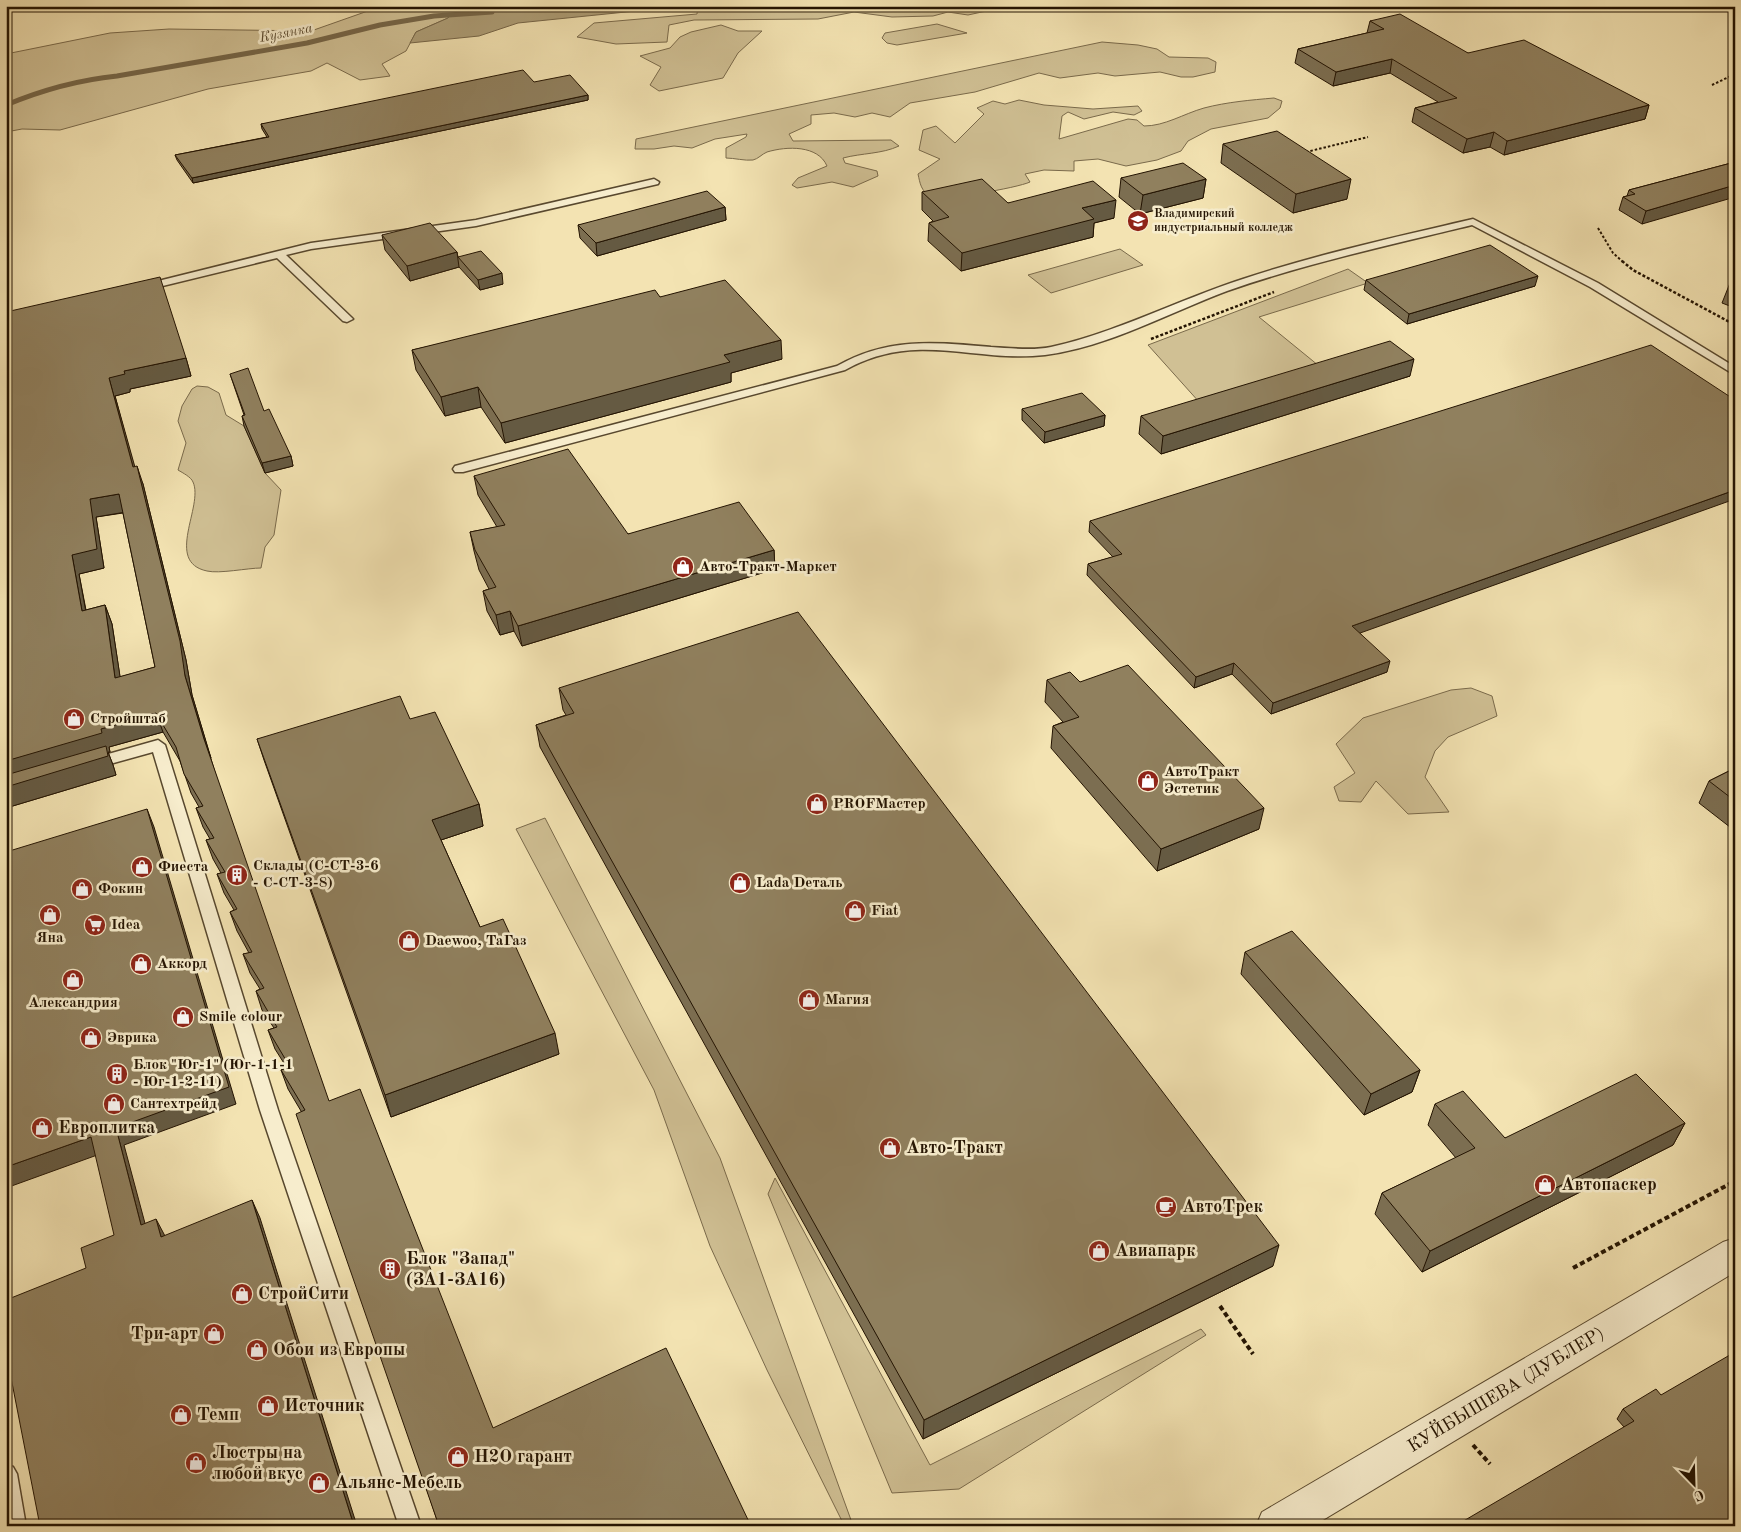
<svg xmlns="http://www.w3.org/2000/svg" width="1741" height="1532" font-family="'Old Standard TT',serif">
<rect width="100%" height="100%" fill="#f3e3b2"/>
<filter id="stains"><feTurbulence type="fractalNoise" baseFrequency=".004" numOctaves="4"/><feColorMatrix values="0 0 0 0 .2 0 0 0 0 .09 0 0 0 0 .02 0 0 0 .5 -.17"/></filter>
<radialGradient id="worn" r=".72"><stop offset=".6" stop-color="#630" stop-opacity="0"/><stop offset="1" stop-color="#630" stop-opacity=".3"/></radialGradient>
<!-- green -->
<path fill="#d0c094" stroke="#7a6a4b" d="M382,6H513L481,12L451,14L448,18L416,32L406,51L382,64L390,76L360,80L327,63L311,71L208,89L60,130L22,129L6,132V54L110,33L169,29L311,31Z
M698,6H1060L991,10L968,15L948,12L933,16L892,17L854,12L818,19L694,20L669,25L667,42L616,44L577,37L594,23L697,14Z
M937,24L967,33L897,45L887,43L882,38L885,33Z
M721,25L738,31H762L738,53L723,78L659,91L650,85L661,67L640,56L670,48L680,37L691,32Z
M1102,42L1138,45L1157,49L1169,57L1208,58L1216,62L1215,72L1193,77H1181L1160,72L1115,76L1098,73L1060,78L1039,73L975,92L910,103L890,117L872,113L855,117L834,113L811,115V124L789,134L793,141L891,140L899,146C882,154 862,153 843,158L845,163L877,171L878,176L853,187L832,182L797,188L792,185L798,178L827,166C818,145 787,146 767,152C762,154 758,159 753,160C745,161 734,158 726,158V148L746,137L747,134L715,139L692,148L674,146L654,149H635L636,139Z
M1274,98L1282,101L1280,108L1268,118L1211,129L1188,141L1181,151L1157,160L1126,166L1098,159L1074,161V171L1044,170L1025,174L1030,182C1017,188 943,201 931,196C921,192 920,183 918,174L940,159L919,150L923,130L936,126L955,143L984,114L977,108L993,101L1005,104L1019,100L1044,105L1093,109L1138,106L1142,111L1134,115L1113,112L1084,119L1068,112L1062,116L1059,139L1128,119L1137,120L1144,126C1165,126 1183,114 1204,108C1227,102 1251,100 1274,98Z
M1120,249L1143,265L1051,293L1028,275Z
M1348,269L1368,283L1259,317L1324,370L1200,403L1148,345Z
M197,386L208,387L219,393L226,415L244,426L265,473L281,490L274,535L265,547L261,568C248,568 219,574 207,571C164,562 204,506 193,482C191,477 183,473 178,470L186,443L178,421L182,406L192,389Z
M1471,688L1492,696L1497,716L1448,737L1435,751L1425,777L1449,812L1408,814L1376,781L1361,802L1339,801L1334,787L1355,773L1336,744L1363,718L1451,690Z
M545,818L720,1158L851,1520L843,1523L767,1370L710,1246L654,1090L516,829Z
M775,1178L930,1465L1201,1329L1206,1335L959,1489L892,1493L768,1194Z"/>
<!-- water -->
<path fill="#ad9d76" stroke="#766648" d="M513,6H663L665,8L518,23L479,36L410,43L416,32L448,18L451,14L481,12Z"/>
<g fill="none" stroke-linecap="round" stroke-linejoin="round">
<!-- stream -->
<path stroke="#766648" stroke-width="5" d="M656,8L754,6
M6,105C42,90 78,80 117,76L307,43L380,25L434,16L492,12"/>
<!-- service casing -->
<g stroke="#58482e" stroke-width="3">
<path id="service" d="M654,179L659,182L658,184L476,226L311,249L286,255L351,317L353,319L347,322L343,321L277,258L142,291L137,288L138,286L311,243L476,220Z
M1473,219L1598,283L1735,367V375L1590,287L1472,225C1390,245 1307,263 1227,291C1168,313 1108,347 1045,355C972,363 917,330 845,370L463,472H455L453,469L455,466L837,366C888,337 934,342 991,347C1010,348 1032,351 1051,347C1118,332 1178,300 1243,279C1318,254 1396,237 1473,219Z
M158,740L165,745L278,1110L421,1526H399L260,1110L153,752L92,769L87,768L85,764L87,760Z
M6,1464L13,1467L17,1474L26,1526H6Z"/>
</g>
<!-- minor casing -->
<g stroke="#58482e" stroke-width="2">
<path id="minor" d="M1735,1238V1272L1313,1526H1256L1262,1512L1723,1242Z"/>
</g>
<!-- path-far2 -->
<path stroke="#241402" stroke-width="2" stroke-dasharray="2.5 2" stroke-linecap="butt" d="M1712,85L1735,74
M1306,152L1368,137
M1598,228L1613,253L1623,262"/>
<!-- path-far1 -->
<path stroke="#241402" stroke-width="2.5" stroke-dasharray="3 2" stroke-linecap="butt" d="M1622,261L1633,270L1735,325
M1151,339L1274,292"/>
<!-- path -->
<path stroke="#241402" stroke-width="4" stroke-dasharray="5 3" stroke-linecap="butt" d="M1573,1268L1735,1181
M1220,1306L1253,1354
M1473,1445L1490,1464"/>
<!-- service -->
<use href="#service" fill="#f7edcd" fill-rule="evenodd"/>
<!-- minor -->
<use href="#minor" fill="#f7edcd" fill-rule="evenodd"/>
</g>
<!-- wall -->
<path fill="#7c6e51" stroke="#241402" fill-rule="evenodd" d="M1370,21L1468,53L1649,105L1645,119L1504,155L1490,147L1463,153L1412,122L1415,108L1438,102L1390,73L1333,86L1295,63L1298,49L1367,33Z
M588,95V100L193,183L177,160L175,155L267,137L262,129L261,124Z
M1223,144L1347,199L1293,213L1221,163Z
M1735,162L1642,224L1619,210L1623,197L1627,196L1629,190Z
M1121,178L1206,179L1203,198L1140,214L1119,197Z
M922,192L1008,203L1114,218L1094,223L1093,237L961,271L928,241L929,223L933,221L922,210Z
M725,207L726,220L597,256L580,238L578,225Z
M382,235L457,252L458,257L503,284L480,290L459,267L410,281L385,250Z
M1366,280L1535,286L1407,324L1364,290Z
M1735,280V308L1722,303L1730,283Z
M660,297L782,359L731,373V382L505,443L481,407L445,416L416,370L412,350Z
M6,312L186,358L191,376L130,389V392L115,396L134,467L143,484L186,660L192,695L439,1526L301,1111L288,1089L281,1070L287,1068L275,1049L268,1030L274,1028L262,1010L256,991L260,989L250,973L243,954L249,953L237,931L230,912L234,910L224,893L217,874L221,873L213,859L206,840L210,839L203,827L196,808L199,807L191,793L180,761L163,732L109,747L110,752H108L113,765L116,775L6,808ZM123,513L155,667L120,677L112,624L105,605L86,610L79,574L104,568L96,517Z
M230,374L264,411L291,456L293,466L265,473L244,426L242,416L244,415Z
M1410,376L1161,454L1139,434L1141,416Z
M1022,409L1105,415L1104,426L1044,443L1022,420Z
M474,476L628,534L774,550L775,569L522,646L514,631L500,635L487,611L483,591L489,589L479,570L474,551L470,532L497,527L478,495Z
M1090,521L1360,633L1387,672L1271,714L1232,674L1194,688L1087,575L1088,564L1113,557L1089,532Z
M1047,680L1080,682L1259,829L1157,871L1051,748L1053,726L1063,722L1045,702Z
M559,688L1273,1266L923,1439L540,747L536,725L566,715L563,710Z
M410,719L479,804L483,826L441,840L480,927L559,1054L391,1117L264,760L257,739Z
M1735,768V831L1699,803L1709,781Z
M1245,952L1420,1070L1412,1092L1364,1115L1241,974Z
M1435,1104L1505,1138L1685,1123L1673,1145L1422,1272L1375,1214L1382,1193L1456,1158L1428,1125Z
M1661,1395L1735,1526L1624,1427L1617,1419L1623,1409Z"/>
<!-- shaded-wall -->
<path fill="#655a42" stroke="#241402" d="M1392,59L1390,73L1333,86L1336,72Z
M588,95V100L193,183L192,178Z
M1649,105L1645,119L1504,155L1507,141Z
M1494,132L1490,147L1463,153L1467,139Z
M1206,179L1203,198L1140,214L1143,195Z
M1351,179L1347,199L1293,213L1296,194Z
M1735,185V197L1642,224L1646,211Z
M1116,200L1114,218L1094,223L1093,237L961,271L962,253L1082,208Z
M725,207L726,220L597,256L596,243Z
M457,252L459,267L410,281L407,266Z
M502,273L503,284L480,290L478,280Z
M1538,276L1535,286L1407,324L1409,314Z
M781,340L782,359L731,373V382L505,443L501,423L724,355Z
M186,358L191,376L130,389V392L115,396L140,485L133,467L109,378L124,371Z
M1414,359L1410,376L1161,454L1163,436Z
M478,387L481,407L445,416L441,397Z
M1105,415L1104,426L1044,443L1045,432Z
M291,456L293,466L265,473L262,463Z
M137,466L143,484L186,660L192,695L211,758L204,739L185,676Z
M1735,490V499L1349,637L1352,626Z
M119,494L126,512L96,517L104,568L79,574L89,629L82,611L72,555L90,499Z
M774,550L775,569L522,646L518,626Z
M105,605L112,624L123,696L115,678Z
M510,611L514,631L500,635L496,615Z
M1390,661L1387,672L1271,714L1273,703Z
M1234,663L1232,674L1194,688L1196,677Z
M156,713L163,732L109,747L110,752H108L113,765L116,775L6,808V761L101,729Z
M479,804L483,826L438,841L432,820Z
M1264,808L1259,829L1157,871L1161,849Z
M147,809L154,827L236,1104L124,1145L150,1242L141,1225L116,1128Z
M555,1033L559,1054L391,1117L385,1095Z
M1420,1070L1412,1092L1364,1115L1371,1094Z
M1685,1123L1673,1145L1422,1272L1430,1251Z
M91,1137L100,1154L6,1188V1167Z
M252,1200L260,1218L357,1526H354Z
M156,1219L165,1236L161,1237Z
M1279,1245L1273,1266L923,1439L924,1420Z"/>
<!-- building -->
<path fill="#90805e" stroke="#241402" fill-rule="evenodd" d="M1400,14L1468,53L1524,40L1649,105L1507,141L1494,132L1467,139L1415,108L1457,98L1392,59L1336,72L1298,49L1384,29L1370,21Z
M523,70L534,82L570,75L588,95L192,178L175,155L269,137L261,124Z
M1277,131L1351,179L1296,194L1223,144Z
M1735,162V185L1646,211L1623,197L1635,194L1629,190Z
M1183,163L1206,179L1143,195L1121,178Z
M982,179L1008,203L1093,181L1116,200L1082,208L1094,219L962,253L929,223L949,217L922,192Z
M707,191L725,207L596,243L578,225Z
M430,223L457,252L407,266L382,235Z
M1490,245L1538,276L1409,314L1366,280Z
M481,251L502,273L478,280L458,257Z
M160,277L186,358L124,371L125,374L109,378L133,467L137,466L180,641L185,676L204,739L329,1101L360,1089L493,1428L666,1348L751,1526H439L296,1114L305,1110L281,1070L290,1067L268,1030L277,1027L256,991L264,988L243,954L252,952L230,912L237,909L217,874L225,872L206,840L214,838L196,808L203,806L184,774L176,747L156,713L101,729L102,733L6,761V312ZM119,494L155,667L115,678L105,605L82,611L72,555L97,549L90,499Z
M725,280L781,340L724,355L730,362L501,423L478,387L441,397L412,350L655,290L660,297Z
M1735,280V285L1730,283Z
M1390,341L1414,359L1163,436L1141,416Z
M1651,345L1735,400V490L1352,626L1390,661L1273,703L1234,663L1196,677L1088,564L1122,554L1090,521Z
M248,368L264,411L269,409L291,456L262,463L242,416L245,415L230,374Z
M1082,393L1105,415L1045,432L1022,409Z
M568,449L628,534L739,502L774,550L518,626L510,611L496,615L483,591L496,587L475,550L470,532L505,525L474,476Z
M798,612L1279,1245L924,1420L536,725L574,713L559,688Z
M1128,665L1264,808L1161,849L1053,726L1079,717L1047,680L1070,672L1080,682Z
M400,696L410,719L435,712L479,804L432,820L480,927L503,919L555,1033L385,1095L257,739Z
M106,746L108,756L6,787V775Z
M1735,768V801L1709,781Z
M147,809L229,1087L116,1128L141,1225L156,1219L161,1237L252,1200L354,1526H40L6,1352V1300L86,1268L81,1248L114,1235L91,1137L6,1167V852Z
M1292,931L1420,1070L1371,1094L1245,952Z
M1636,1074L1685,1123L1430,1251L1382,1193L1475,1148L1435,1104L1463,1091L1505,1138Z
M1735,1352V1526H1455L1634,1421L1623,1409L1656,1389L1661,1395Z"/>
<!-- icons -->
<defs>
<g id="university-disc" transform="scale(1.125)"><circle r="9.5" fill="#8f2418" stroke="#f7edcd"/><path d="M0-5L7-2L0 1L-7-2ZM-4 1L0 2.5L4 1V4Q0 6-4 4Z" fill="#fff"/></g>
<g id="shop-disc" transform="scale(1.125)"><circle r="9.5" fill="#8f2418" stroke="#f7edcd"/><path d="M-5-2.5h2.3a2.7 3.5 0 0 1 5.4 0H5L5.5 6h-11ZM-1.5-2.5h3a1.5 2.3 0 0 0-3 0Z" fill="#fff"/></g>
<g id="building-disc" transform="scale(1.125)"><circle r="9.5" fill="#8f2418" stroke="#f7edcd"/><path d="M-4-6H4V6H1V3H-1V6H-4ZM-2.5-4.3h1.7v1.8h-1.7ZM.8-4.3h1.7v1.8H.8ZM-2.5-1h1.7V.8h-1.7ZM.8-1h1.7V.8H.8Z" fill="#fff"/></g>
<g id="supermarket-disc" transform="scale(1.125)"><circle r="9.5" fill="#8f2418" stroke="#f7edcd"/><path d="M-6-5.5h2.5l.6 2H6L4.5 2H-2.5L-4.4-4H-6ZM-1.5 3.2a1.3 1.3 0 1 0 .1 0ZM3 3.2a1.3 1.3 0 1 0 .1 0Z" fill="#fff"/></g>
<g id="cafe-disc" transform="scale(1.125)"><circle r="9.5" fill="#8f2418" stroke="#f7edcd"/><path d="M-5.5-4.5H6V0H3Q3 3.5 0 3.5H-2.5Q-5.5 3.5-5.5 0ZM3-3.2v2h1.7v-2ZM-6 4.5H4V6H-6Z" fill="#fff"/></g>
</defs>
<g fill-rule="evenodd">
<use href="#university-disc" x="1138" y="221"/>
<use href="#shop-disc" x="683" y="567"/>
<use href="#shop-disc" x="74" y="719"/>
<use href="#shop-disc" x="1148" y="781"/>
<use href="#shop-disc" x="817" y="804"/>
<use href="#shop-disc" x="142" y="867"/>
<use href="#building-disc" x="237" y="875"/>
<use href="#shop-disc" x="740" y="883"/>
<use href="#shop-disc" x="82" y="889"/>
<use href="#shop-disc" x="855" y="911"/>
<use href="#shop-disc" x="50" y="915"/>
<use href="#supermarket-disc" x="95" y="925"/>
<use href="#shop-disc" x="409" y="941"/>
<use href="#shop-disc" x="141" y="964"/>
<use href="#shop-disc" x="73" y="980"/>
<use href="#shop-disc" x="809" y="1000"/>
<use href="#shop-disc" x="183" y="1017"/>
<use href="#shop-disc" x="91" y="1038"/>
<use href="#building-disc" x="117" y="1074"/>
<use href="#shop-disc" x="114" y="1104"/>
<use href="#shop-disc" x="42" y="1128"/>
<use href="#shop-disc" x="890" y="1148"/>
<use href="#shop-disc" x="1545" y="1185"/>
<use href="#cafe-disc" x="1166" y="1207"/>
<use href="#shop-disc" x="1099" y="1251"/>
<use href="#building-disc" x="390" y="1269"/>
<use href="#shop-disc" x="242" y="1294"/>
<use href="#shop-disc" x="214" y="1334"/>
<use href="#shop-disc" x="257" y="1350"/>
<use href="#shop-disc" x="268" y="1406"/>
<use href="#shop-disc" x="181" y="1415"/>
<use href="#shop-disc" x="458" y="1457"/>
<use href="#shop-disc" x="196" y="1463"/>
<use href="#shop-disc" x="319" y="1483"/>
</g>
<g text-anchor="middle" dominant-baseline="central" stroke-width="5" stroke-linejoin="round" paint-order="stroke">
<!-- far-poi labels -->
<g font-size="12" font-weight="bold" fill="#241402" stroke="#f7edcd" text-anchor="start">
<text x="1154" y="214">Владимирский<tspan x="1154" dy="14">индустриальный колледж</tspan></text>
</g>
<!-- far-water labels -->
<g font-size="14" font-style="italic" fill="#5b4b30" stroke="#f7edcd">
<text transform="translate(286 33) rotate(-11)">Кузянка</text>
</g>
<!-- poi labels -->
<g font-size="15" font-weight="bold" fill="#241402" stroke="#f7edcd" text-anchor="start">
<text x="699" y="567">Авто-Тракт-Маркет</text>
<text x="90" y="719">Стройштаб</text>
<text x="1164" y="772">АвтоТракт<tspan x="1164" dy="17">Эстетик</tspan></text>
<text x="833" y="804">PROFМастер</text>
<text x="253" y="866">Склады (С-СТ-3-6<tspan x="253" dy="17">- С-СТ-3-8)</tspan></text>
<text x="158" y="867">Фиеста</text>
<text x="756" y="883">Lada Dеталь</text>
<text x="98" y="889">Фокин</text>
<text x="871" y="911">Fiat</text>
<text x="111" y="925">Idea</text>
<text x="50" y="938" text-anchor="middle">Яна</text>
<text x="425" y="941">Daewoo, ТаГаз</text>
<text x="157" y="964">Аккорд</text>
<text x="825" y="1000">Магия</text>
<text x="73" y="1003" text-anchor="middle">Александрия</text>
<text x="199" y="1017">Smile colour</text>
<text x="107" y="1038">Эврика</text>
<text x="133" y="1065">Блок "Юг-1" (Юг-1-1-1<tspan x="133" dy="17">- Юг-1-2-11)</tspan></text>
<text x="130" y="1104">Сантехтрейд</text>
</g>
<!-- near-poi labels -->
<g font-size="18" font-weight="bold" fill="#241402" stroke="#f7edcd" text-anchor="start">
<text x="58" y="1128">Европлитка</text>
<text x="906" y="1148">Авто-Тракт</text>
<text x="1561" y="1185">Автопаскер</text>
<text x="1182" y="1207">АвтоТрек</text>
<text x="1115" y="1251">Авиапарк</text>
<text x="406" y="1259">Блок "Запад"<tspan x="406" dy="21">(ЗА1-ЗА16)</tspan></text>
<text x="258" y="1294">СтройСити</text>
<text x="198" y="1334" text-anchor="end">Три-арт</text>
<text x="273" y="1350">Обои из Европы</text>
<text x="284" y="1406">Источник</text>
<text x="197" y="1415">Темп</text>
<text x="212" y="1453">Люстры на<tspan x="212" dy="21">любой вкус</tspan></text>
<text x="474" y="1457">H2O гарант</text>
<text x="335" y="1483">Альянс-Мебель</text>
</g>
<!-- near-street labels -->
<g font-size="18" fill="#241402" stroke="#f7edcd">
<text transform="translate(1506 1390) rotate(-31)">КУЙБЫШЕВА (ДУБЛЕР)</text>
</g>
</g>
<!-- margin -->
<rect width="1741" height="1532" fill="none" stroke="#f3e3b2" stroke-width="25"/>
<rect x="8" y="8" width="1726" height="1517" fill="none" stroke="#241402" stroke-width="2.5"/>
<rect x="12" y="12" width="1716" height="1507" fill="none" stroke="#241402"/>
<!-- north arrow -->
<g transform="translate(1694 1484) rotate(157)" stroke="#f7edcd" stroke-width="4" paint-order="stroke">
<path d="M0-4L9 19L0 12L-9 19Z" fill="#241402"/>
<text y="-8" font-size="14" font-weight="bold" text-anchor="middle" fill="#241402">С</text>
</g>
<rect width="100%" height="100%" filter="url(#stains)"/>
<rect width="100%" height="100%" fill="url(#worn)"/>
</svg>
